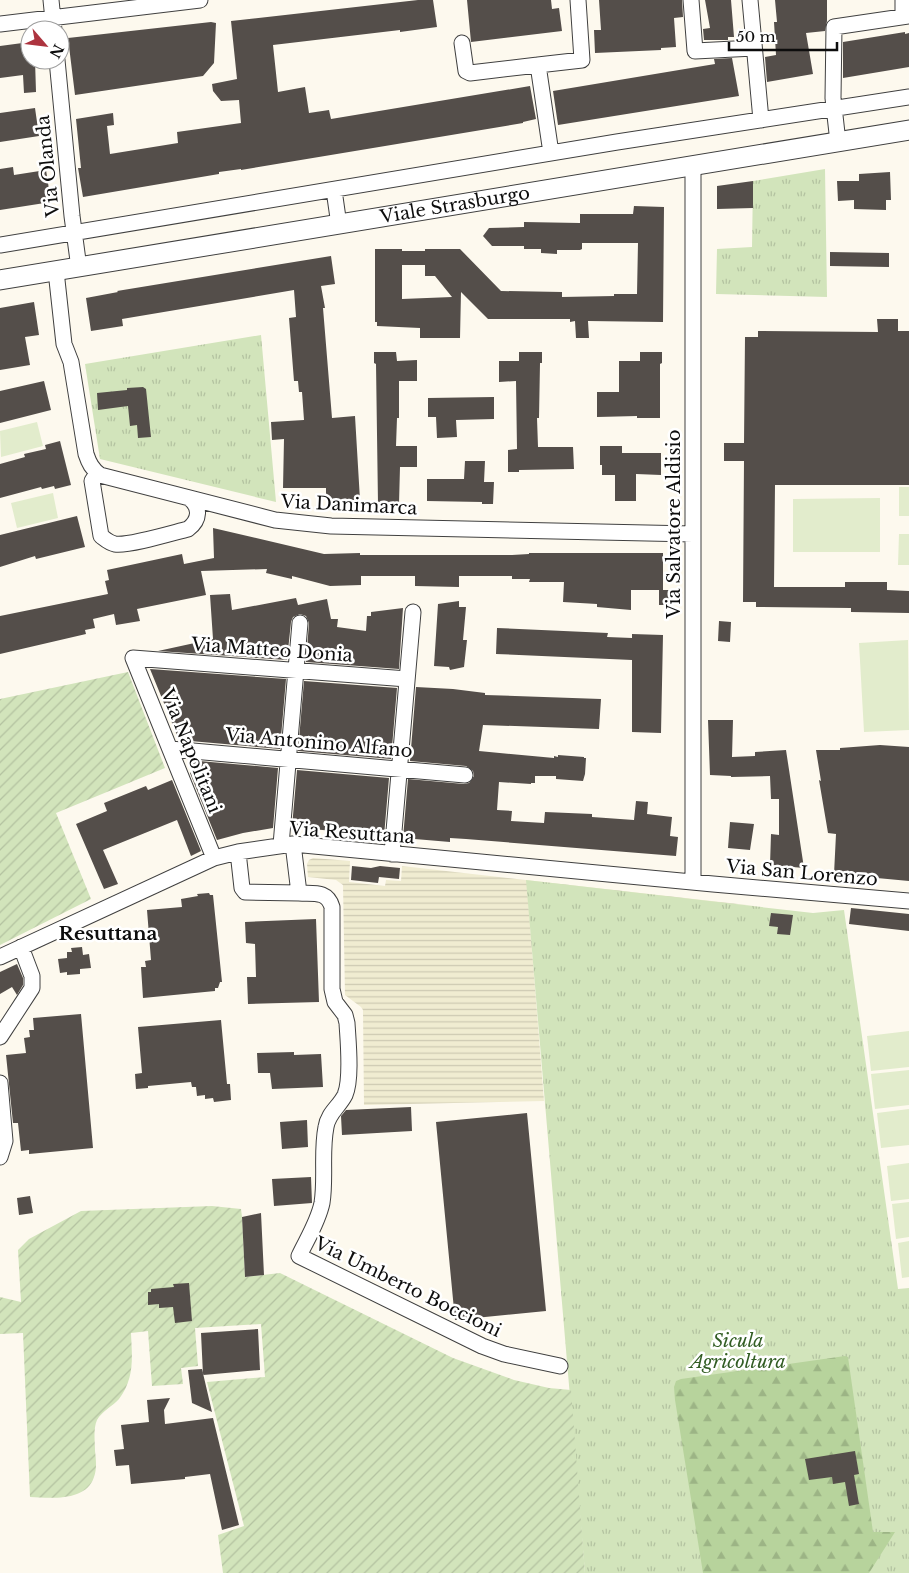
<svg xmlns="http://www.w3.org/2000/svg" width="909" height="1573" font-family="'Libre Baskerville',serif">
<defs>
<pattern id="farmland-rules" width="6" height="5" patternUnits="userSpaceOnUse" patternTransform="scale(1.25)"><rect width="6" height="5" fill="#f0ecd1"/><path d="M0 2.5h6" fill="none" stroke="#cdc9b2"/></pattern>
<pattern id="grass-tufts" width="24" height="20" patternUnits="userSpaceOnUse" patternTransform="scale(1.25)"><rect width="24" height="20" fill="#d2e4bb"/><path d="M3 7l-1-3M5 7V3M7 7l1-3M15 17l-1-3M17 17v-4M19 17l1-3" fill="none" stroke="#b3c2a0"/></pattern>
<pattern id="forest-firs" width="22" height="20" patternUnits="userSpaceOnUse" patternTransform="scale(1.25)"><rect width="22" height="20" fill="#b7d39c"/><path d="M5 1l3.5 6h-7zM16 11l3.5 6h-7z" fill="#9cb485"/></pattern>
<pattern id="garden-furrows" width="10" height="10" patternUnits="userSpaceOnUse" patternTransform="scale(1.25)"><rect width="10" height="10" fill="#d2e4bb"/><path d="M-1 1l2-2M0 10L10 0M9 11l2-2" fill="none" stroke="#b3c2a0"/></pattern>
</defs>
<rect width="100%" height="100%" fill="#fdf9ee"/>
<!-- farmland -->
<path fill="url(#farmland-rules)" d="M313,858L350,861L349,882L385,886L386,880L401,881L402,866L756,906L527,886L544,1101L364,1105L363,1010L361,1007L345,995L343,885L336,880L308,877L307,864L309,860Z"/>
<!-- grass -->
<path fill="url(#grass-tufts)" d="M825,169L827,297L716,294L717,249L752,247L753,181Z
M261,335L276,502L100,459L85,364Z
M526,880L813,913L844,910L898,1289L909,1288V1573H585Z"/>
<!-- forest -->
<path fill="url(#forest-firs)" d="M845,1356L848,1357L873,1532H895L869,1573H703L675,1400L674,1387L676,1381L681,1379Z"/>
<!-- garden -->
<path fill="url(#garden-furrows)" d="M128,672L165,768L56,813L91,899L0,945V699Z
M212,1206L241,1209L242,1217L245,1277L280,1273L453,1358L514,1380L549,1388L571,1390L585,1573H223L218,1535L244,1526L207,1382L265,1377L261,1324L195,1328L198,1366L181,1368L183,1384L152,1386L148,1331L131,1333C132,1357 135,1378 119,1399C113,1406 102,1411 97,1420C93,1429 95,1441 95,1451C96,1459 97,1469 94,1477C86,1502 50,1498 30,1497L23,1333L0,1334V1297L21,1302L18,1250L29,1239L81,1211Z"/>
<!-- pitch -->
<path fill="#e2eccc" d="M37,422L43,446L1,457L0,431Z
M899,487H909V516H899Z
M53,493L58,518L17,528L11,503Z
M880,498V552H793V499Z
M899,534H909V565H898Z
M908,640L909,730L864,732L859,643Z
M909,1031V1067L871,1071L867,1036Z
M909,1070V1105L875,1109L871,1074Z
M909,1109V1145L881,1148L877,1113Z
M909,1163V1199L891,1201L887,1166Z
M909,1202V1237L896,1239L892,1204Z
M909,1241V1277L902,1278L898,1243Z"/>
<!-- building -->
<path fill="#544e4a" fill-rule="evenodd" d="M418,0H433L437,27L400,32V30L273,45L278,92L305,87L309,113L329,110L331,119L530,86L536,119L523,122V123L241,170V169L219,172V174L83,197L78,168H81L76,119L113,113L114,125L107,126L110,154L178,143L177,132L241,123L239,100L221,101L213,91L212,84L237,79L231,21Z
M467,0H551L552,9L559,8L562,31L471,42Z
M599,0H682L683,17L674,18L676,47L661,48V50L595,53L594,30H601Z
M705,0H731L734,37H728V40H704L703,29L710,28Z
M775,0H827V21L825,31L806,33L813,74L767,82L765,57L776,55L774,22H777Z
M211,22L216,23L214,63L203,76L75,95L68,38Z
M905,32V34L909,33V67L843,78V42Z
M30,42V60H35L36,92L24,93L23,75L0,78V46Z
M732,58L739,96L558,125L553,91L715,64L714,59Z
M35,108L39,136L0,142V113Z
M13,167L14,175L46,170L51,202L0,210V169Z
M890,172L891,200H886V210L854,209V200L838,201L837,181H859V174Z
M753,181V208L717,209V186Z
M634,206L664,207L663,322L588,321L589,338H576L575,321L570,322V319H488L461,292L460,338H420V328L377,326V322H375V249H402V251H425V249H460L501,291L562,292V297L614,296V294H637L638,243H582V249L580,250H557V254L541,253V249H524V246H492L483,236L489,228L524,227V222L580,223V214H633ZM402,265H425V276H435L452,297L402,299Z
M830,252L889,253V267L830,266Z
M331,256L335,284L321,286L325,308H323L332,418L355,416L360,500H326V488H283L284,439L272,440L271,422L304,420L302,392H299L298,381H294L289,318L296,317L294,290L122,319L123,326L91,331L86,298L118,292L117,291Z
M34,302L39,335L25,337L30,365L0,370V308Z
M877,319H898V331H909V485H775L774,587H845V582H887V590L909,591V613L851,612V608L756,607V602H743L744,461H724V443H744L745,337H758V331L878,332Z
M374,352H396L397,361L417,360V381H399V418H397L396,446H417V467H400L399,504H378L376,364L374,363Z
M519,352H542V363H540L539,418H537L538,447H573L574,469L519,470V472H508V450L517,449L516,381L499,382V361H519Z
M640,352H662V363L660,364V418H637V416L597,417V392H619V361H640Z
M44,381L51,410L0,423V391Z
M143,387L146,389L151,437L138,438L137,425L130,426L128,406L98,410L97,393L127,390V388Z
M494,397V419L456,420L457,437L437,438L436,417H428V398Z
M60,441L71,485L55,489L54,486L42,489L41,487L0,498V464L25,457L24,454L46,449L45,445Z
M600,446H622V453H661V475L636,474V501H615V475H602V465H600Z
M465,461H485L484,482H494L493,504H482V502L427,501V479H464Z
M77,516L85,547L36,559L35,556L0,567V535Z
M213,528L324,554L360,553V555H512L529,554V553H663V590H673V602L667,605H659V590H631V610L597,607V604L563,602L564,582H529L530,579H512V576H459V587L415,586V576H361V585L330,586L292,576V579L266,573L267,569L201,571L206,595L137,609L140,621L116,625L114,614L93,619L95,628L85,630L86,634L0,654V616L108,594L105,581L109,580L107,570L182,554L184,564L214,558Z
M230,594L232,610L296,598L298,605L327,599L331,619H338L337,627L366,631L367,616H371V612L403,608L399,669L306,662L309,623L306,616L300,614L293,617L291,622L287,660L158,651L213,639L210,595Z
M459,601V607H466L463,640H467L464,667L450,670L449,667L434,666L438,604Z
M719,621L731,622L730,642L718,641Z
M497,628L608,633L607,637L632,638V634L663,635L661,733L632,732V660L496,654Z
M150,669L286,679L280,749L179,740Z
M304,681L397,688L391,759L298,751Z
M416,687L453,689L485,693V695L601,699L599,729L483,725L479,751L554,758V756L558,757V755L584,757V758H586L585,774L583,781L556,779V776H535V783H531V784L499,782L497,810L512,811L511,821L544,823L545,812L592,814V817L634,820L636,801L648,802L647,814L672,817L670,836L678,837L676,856L466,839L450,838V842L403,838L408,779L464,784L469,783L474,776L473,771L466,766L410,761Z
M708,720H733L732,757L755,756V752L786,750L804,868L770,865L771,834L779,835V799H771L770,776L731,777V776L710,775Z
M880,745L909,747V881L834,874L836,834L828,833L819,780L821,781L816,750H840V748Z
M188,760L278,768L273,828L243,833L217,840L190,773L192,771Z
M297,770L389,778L384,836L292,827Z
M172,780L201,851L191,856L177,820L103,850L118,884L104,889L76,824L107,811L104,803L146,786L148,790Z
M730,822L754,824L750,850L728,848Z
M352,866L371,868L380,866L400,868L399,879L379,877L378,883L351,880Z
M209,893L210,895H213L222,982H220L218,988H215V991L143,998L141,967H146L145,961L151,960L147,910L182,907L181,899L198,896L197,894Z
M851,908L909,914V931L849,924Z
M771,913L793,915L790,935L777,934L778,927L769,926Z
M316,919L319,1002L248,1004L247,977H256L255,944L246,943L245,922Z
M82,947L83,955L89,954L91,968L80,969V974L67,975V972L60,973L58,959L67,958V952H72L71,948Z
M17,964L23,978V985L17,995L12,987L0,994V972Z
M81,1014L93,1148L29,1154V1150L21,1151L18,1123H13L6,1055L26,1053L24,1038L30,1037L29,1030H34L33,1018Z
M221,1020L227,1084H230L231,1100L214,1102L213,1098L205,1099V1095L197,1096L196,1087H192L191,1082L148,1086V1088L136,1089L135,1074L142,1073L138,1027Z
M294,1052V1055L321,1054L323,1087L272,1089L270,1073H258L257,1053Z
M411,1107L412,1131L342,1135L341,1116L346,1110Z
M527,1113L546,1311L455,1320L436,1122Z
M307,1120L308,1147L282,1149L280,1122Z
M311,1177L312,1203L274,1206L272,1179Z
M30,1196L33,1213L19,1215L17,1198Z
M261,1213L264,1275L245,1277L242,1217Z
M189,1283L192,1321L175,1323L173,1307L159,1308V1304L148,1305V1292H151V1289L174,1287L173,1284Z
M258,1329L260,1370L203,1375L201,1333Z
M202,1369L212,1412L192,1403L188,1370Z
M170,1398L164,1410L165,1424L213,1418L239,1525L222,1530L210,1474L185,1477V1479L131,1484L129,1465L116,1466L114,1450L124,1449L121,1425L149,1422L147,1400Z
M855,1451L859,1474L854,1475L859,1504L849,1506L845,1482L833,1484L832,1477L809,1480L805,1459Z"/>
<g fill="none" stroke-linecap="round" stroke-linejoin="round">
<!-- minor casing -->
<g stroke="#404040" stroke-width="17">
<path id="minor" d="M51,0L54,30
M691,0L695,51L754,48
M750,0L761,120
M903,0V16
M0,24L200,0
M462,43L466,71L470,73L538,65
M57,60L72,216L79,268
M838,142L833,98L834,27L909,16
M551,153L538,65L582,60L578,0
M334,190L339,225
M0,245L617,142L909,97
M56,271L64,344L71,362L86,454C89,463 92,469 100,475L275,520L331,526L693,534
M100,475H96L92,481L101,536C105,539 109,543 115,544C129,546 172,533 188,529C200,520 201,507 189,498
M170,749L465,775
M281,845L300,623
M238,852L242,888L245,892L299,893L293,844
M392,854L413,612
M214,858L133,658L407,679
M693,882V167
M299,893C313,894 327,890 332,907V989L335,1002L345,1015L347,1023C348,1041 352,1079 345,1095C339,1107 328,1113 326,1127C321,1152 326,1178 322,1203C318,1222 307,1239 299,1256L482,1346L504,1354L560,1366
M0,957L214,858L238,852L293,844L713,884L909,901
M0,1037L32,988V976L21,947
M0,1083L5,1141L0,1157"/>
</g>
<!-- tertiary casing -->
<g stroke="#404040" stroke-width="21">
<g id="tertiary">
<path id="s1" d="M0,280L909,130"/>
</g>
</g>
<!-- minor -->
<use href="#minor" stroke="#fff" stroke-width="15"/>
<!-- tertiary -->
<use href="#tertiary" stroke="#fff" stroke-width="19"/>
</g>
<g text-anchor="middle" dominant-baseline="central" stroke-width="5" stroke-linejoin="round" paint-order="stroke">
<!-- street labels -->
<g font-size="18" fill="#0d0d0d" stroke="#fff">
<text transform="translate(48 166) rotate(-96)">Via Olanda</text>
<text stroke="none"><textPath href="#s1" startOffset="461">Viale Strasburgo</textPath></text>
<text transform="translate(349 505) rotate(3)">Via Danimarca</text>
<text transform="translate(674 524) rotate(-90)">Via Salvatore Aldisio</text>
<text transform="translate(272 650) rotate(4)">Via Matteo Donia</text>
<text transform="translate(319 743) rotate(5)">Via Antonino Alfano</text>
<text transform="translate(191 751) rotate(68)">Via Napolitani</text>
<text transform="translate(352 833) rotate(4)">Via Resuttana</text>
<text transform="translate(802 873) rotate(5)">Via San Lorenzo</text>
<text transform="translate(408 1287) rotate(26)">Via Umberto Boccioni</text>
</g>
<!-- park labels -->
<g font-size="18" font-style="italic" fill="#325d24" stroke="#fff">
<text x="738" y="1341">Sicula<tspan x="738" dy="21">Agricoltura</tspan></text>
</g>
<!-- neighbourhood labels -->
<g font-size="19" font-weight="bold" fill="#0d0d0d" stroke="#fff">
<text x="108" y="933">Resuttana</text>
</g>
</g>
<!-- north arrow -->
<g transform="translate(45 45) rotate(118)"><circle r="24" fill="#ffffff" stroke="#9e9e9e"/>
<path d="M0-4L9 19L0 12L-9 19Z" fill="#ad343f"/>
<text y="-8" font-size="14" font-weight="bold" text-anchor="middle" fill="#0d0d0d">N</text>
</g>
<!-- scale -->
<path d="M729 42v8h108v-8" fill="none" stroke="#0d0d0d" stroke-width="2.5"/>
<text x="736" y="42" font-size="15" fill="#0d0d0d" stroke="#ffffff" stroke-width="4" paint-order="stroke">50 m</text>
</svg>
